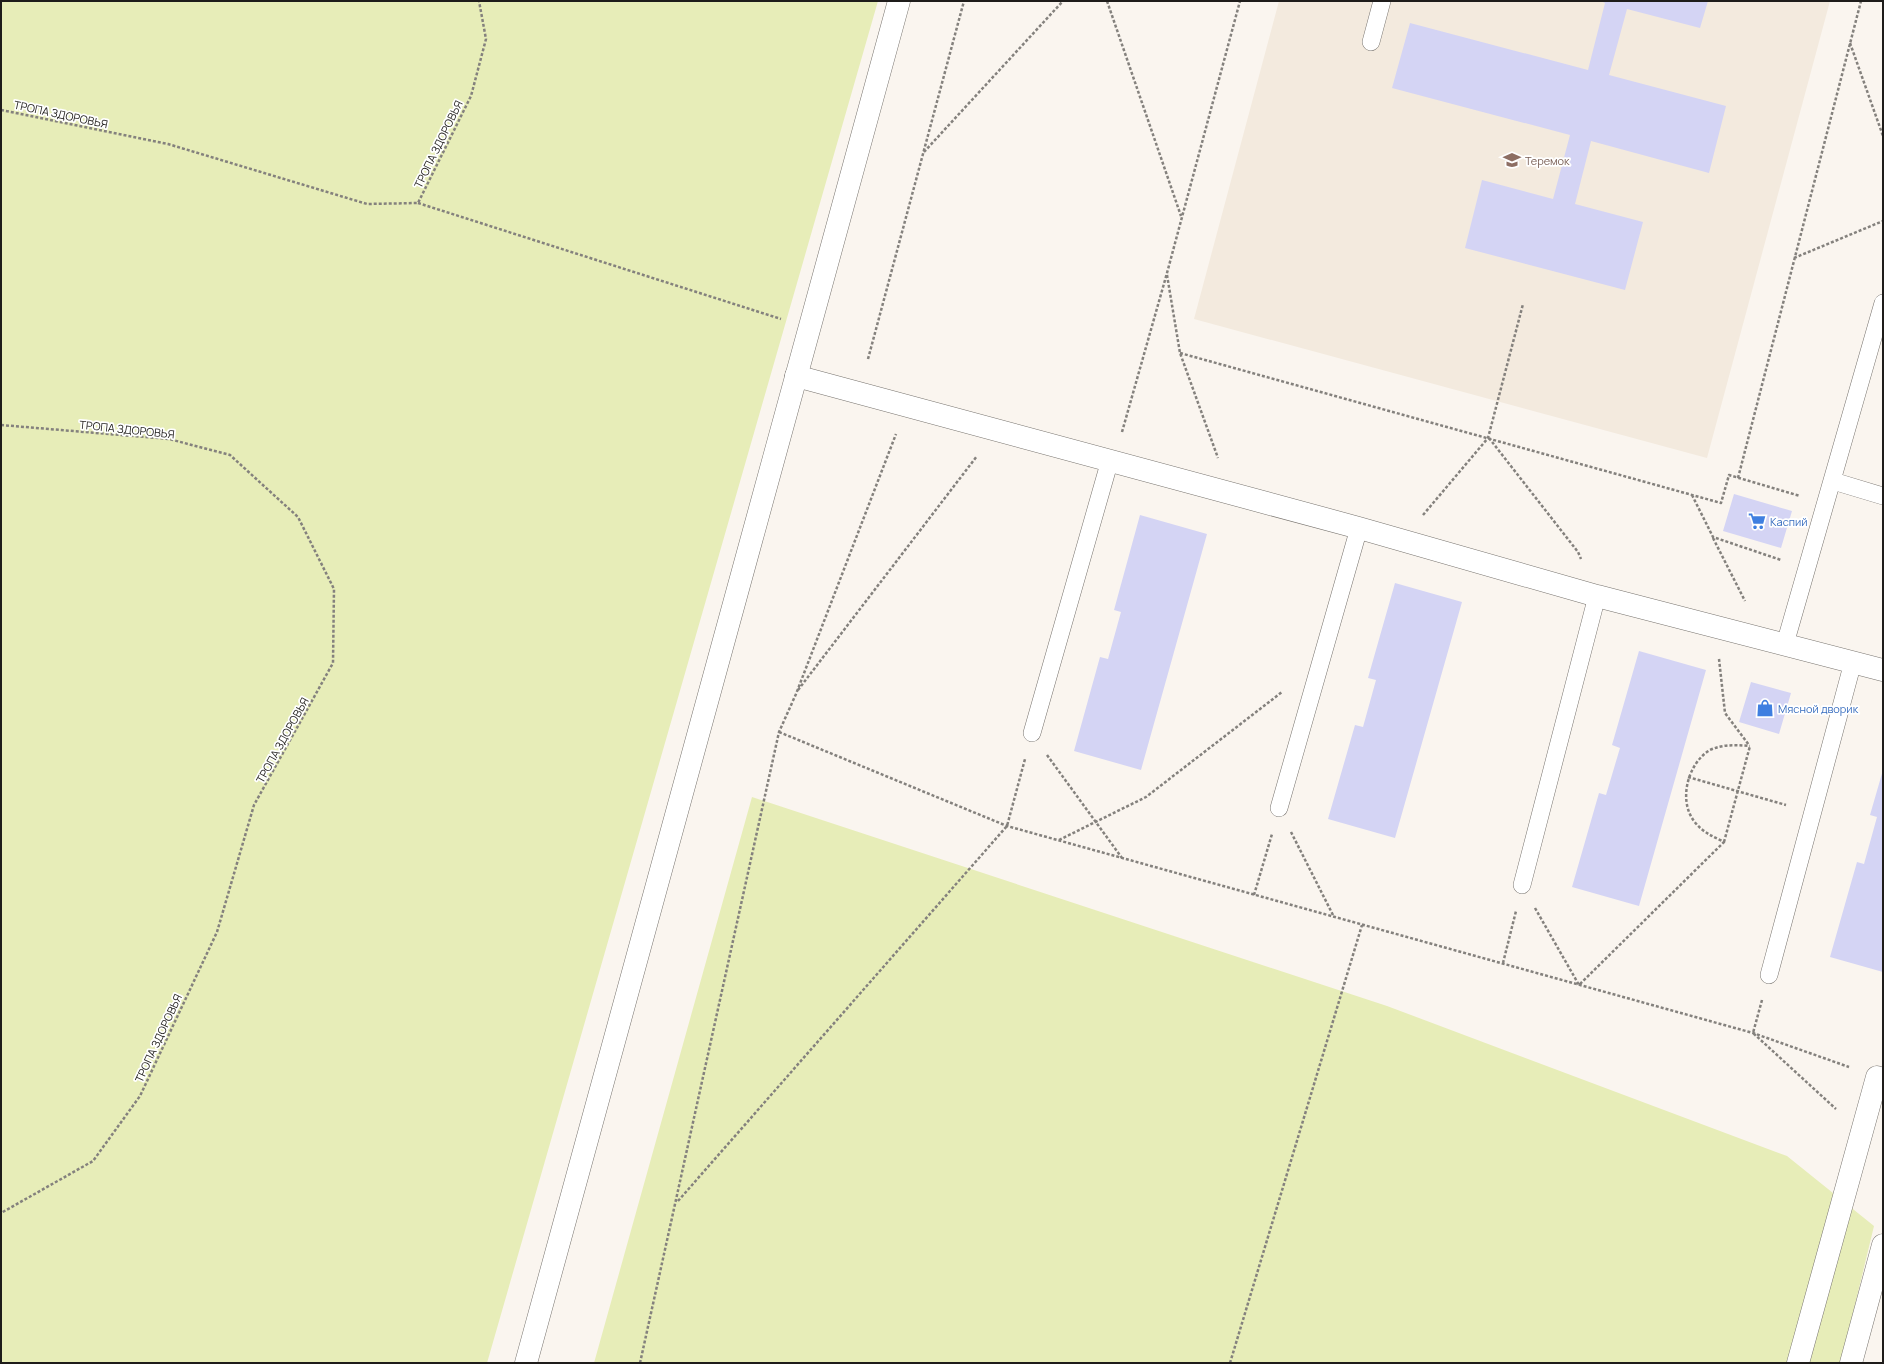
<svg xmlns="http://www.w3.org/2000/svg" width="1884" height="1364" font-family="Manrope,sans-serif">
<rect width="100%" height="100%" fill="#faf5ef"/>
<!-- built -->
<path fill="#f3eade" d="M1279,1H1830L1707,458L1194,319Z"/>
<!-- green -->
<path fill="#e7edb8" d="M1,1H878L487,1363H1Z
M752,797L1387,1006L1787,1156L1874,1226L1841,1363H594Z"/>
<!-- building -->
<path fill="#d4d4f4" d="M1601,1H1708L1700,28L1627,9L1609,75L1726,106L1709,173L1591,141L1575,204L1643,222L1625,290L1465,248L1482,180L1553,199L1570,135L1392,88L1410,23L1588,70L1605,3Z
M1734,494L1792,511L1781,548L1723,531Z
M1140,515L1207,534L1141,770L1074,751L1100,657L1108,659L1121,612L1114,610Z
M1395,583L1462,602L1395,838L1328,819L1355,725L1363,727L1376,680L1368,678Z
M1639,651L1706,670L1639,906L1572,887L1599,793L1606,795L1620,748L1612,745Z
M1751,682L1791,693L1779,734L1739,722Z
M1883,770V972L1830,957L1857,862L1864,864L1877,817L1870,815Z"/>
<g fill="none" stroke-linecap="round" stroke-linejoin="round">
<!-- lane casing -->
<g stroke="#77736e" stroke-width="18">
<path id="lane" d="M1371,42L1382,1
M1833,481L1883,496
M1785,644L1883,303
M1032,733L1110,460
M1279,808L1359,528
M1522,885L1597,596
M1769,975L1853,662"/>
</g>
<!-- street casing -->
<g stroke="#77736e" stroke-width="23">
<path id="street" d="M796,376L1359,528L1597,596L1883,670
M1798,1363L1877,1077
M1851,1363L1883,1245"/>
</g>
<!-- secondary casing -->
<g stroke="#77736e" stroke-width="23">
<path id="secondary" d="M526,1363L899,1"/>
</g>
<!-- path -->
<path stroke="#84817d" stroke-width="2.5" stroke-dasharray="3 2" stroke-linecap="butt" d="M1107,1L1181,216
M1850,43L1883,136
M1,110L168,144L367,204L418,203L471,96L486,39L479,1
M924,152L1063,1
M418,203L781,319
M1794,258L1883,221
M1167,275L1180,353L1218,458
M1180,353L1721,503L1729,475L1800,496
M868,359L964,1
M1,425L169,439L230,455L298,517L334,589L333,663L254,805L217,932L140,1096L93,1161L1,1213
M1122,432L1167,273L1240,1
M1489,438L1578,552L1581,559
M1738,478L1861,1
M1692,495L1713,537L1781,560
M1423,515L1488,438L1523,304
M1713,538L1745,601
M1719,659L1725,713L1749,745
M798,690L977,456
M779,732L1007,826L1753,1033L1849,1067
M1047,755L1122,858
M1688,777L1786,805
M1291,832L1334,917
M1059,840L1146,797L1282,692
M1724,842L1750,746
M1254,895L1272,834
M1535,908L1579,985L1724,842C1712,836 1702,832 1694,821C1678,800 1688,763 1710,750C1723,744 1736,745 1750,746
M1503,963L1516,911
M1762,1000L1753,1033L1836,1109
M678,1201L1007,826L1025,759
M640,1363L779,732L796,694L896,434
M1230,1363L1362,925"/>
<!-- lane -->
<use href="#lane" stroke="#fff" stroke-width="17"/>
<!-- street -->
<use href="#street" stroke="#fff" stroke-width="22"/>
<!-- secondary -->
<use href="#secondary" stroke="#fff" stroke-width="22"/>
</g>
<!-- icons -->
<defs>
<g id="school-bare" transform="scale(1.38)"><path d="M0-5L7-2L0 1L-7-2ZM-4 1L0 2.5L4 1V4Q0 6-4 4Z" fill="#8d6e63" stroke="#fff" stroke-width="2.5" paint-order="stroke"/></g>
<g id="supermarket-bare" transform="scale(1.38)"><path d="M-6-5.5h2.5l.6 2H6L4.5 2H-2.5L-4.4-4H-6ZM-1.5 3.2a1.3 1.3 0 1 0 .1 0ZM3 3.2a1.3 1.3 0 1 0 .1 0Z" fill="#3f7fe0" stroke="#fff" stroke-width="2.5" paint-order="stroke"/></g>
<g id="shop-bare" transform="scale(1.38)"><path d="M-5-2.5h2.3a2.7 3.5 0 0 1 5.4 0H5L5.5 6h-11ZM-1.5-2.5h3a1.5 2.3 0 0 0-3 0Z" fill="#3f7fe0" stroke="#fff" stroke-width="2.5" paint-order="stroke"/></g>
</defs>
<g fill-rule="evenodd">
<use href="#school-bare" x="1512" y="160"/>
<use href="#supermarket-bare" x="1757" y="521"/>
<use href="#shop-bare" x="1765" y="708"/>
</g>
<g text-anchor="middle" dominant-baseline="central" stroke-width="3.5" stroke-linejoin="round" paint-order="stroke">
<!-- street labels -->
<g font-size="11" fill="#1e1c1a" stroke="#fff">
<text transform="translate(61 114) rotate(12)">ТРОПА ЗДОРОВЬЯ</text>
<text transform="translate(438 144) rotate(-64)">ТРОПА ЗДОРОВЬЯ</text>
<text transform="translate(127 429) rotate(6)">ТРОПА ЗДОРОВЬЯ</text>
<text transform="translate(282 740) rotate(-61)">ТРОПА ЗДОРОВЬЯ</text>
<text transform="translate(158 1038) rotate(-65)">ТРОПА ЗДОРОВЬЯ</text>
</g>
<!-- education labels -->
<g font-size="11" fill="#785e54" stroke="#fff" text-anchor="start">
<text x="1525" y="160">Теремок</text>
</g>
<!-- shop labels -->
<g font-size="11" fill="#366cbe" stroke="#fff" text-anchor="start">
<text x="1770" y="521">Каспий</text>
<text x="1778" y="708">Мясной дворик</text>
</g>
</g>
<!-- border -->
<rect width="1884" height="1364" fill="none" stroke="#1e1c1a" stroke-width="4"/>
</svg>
